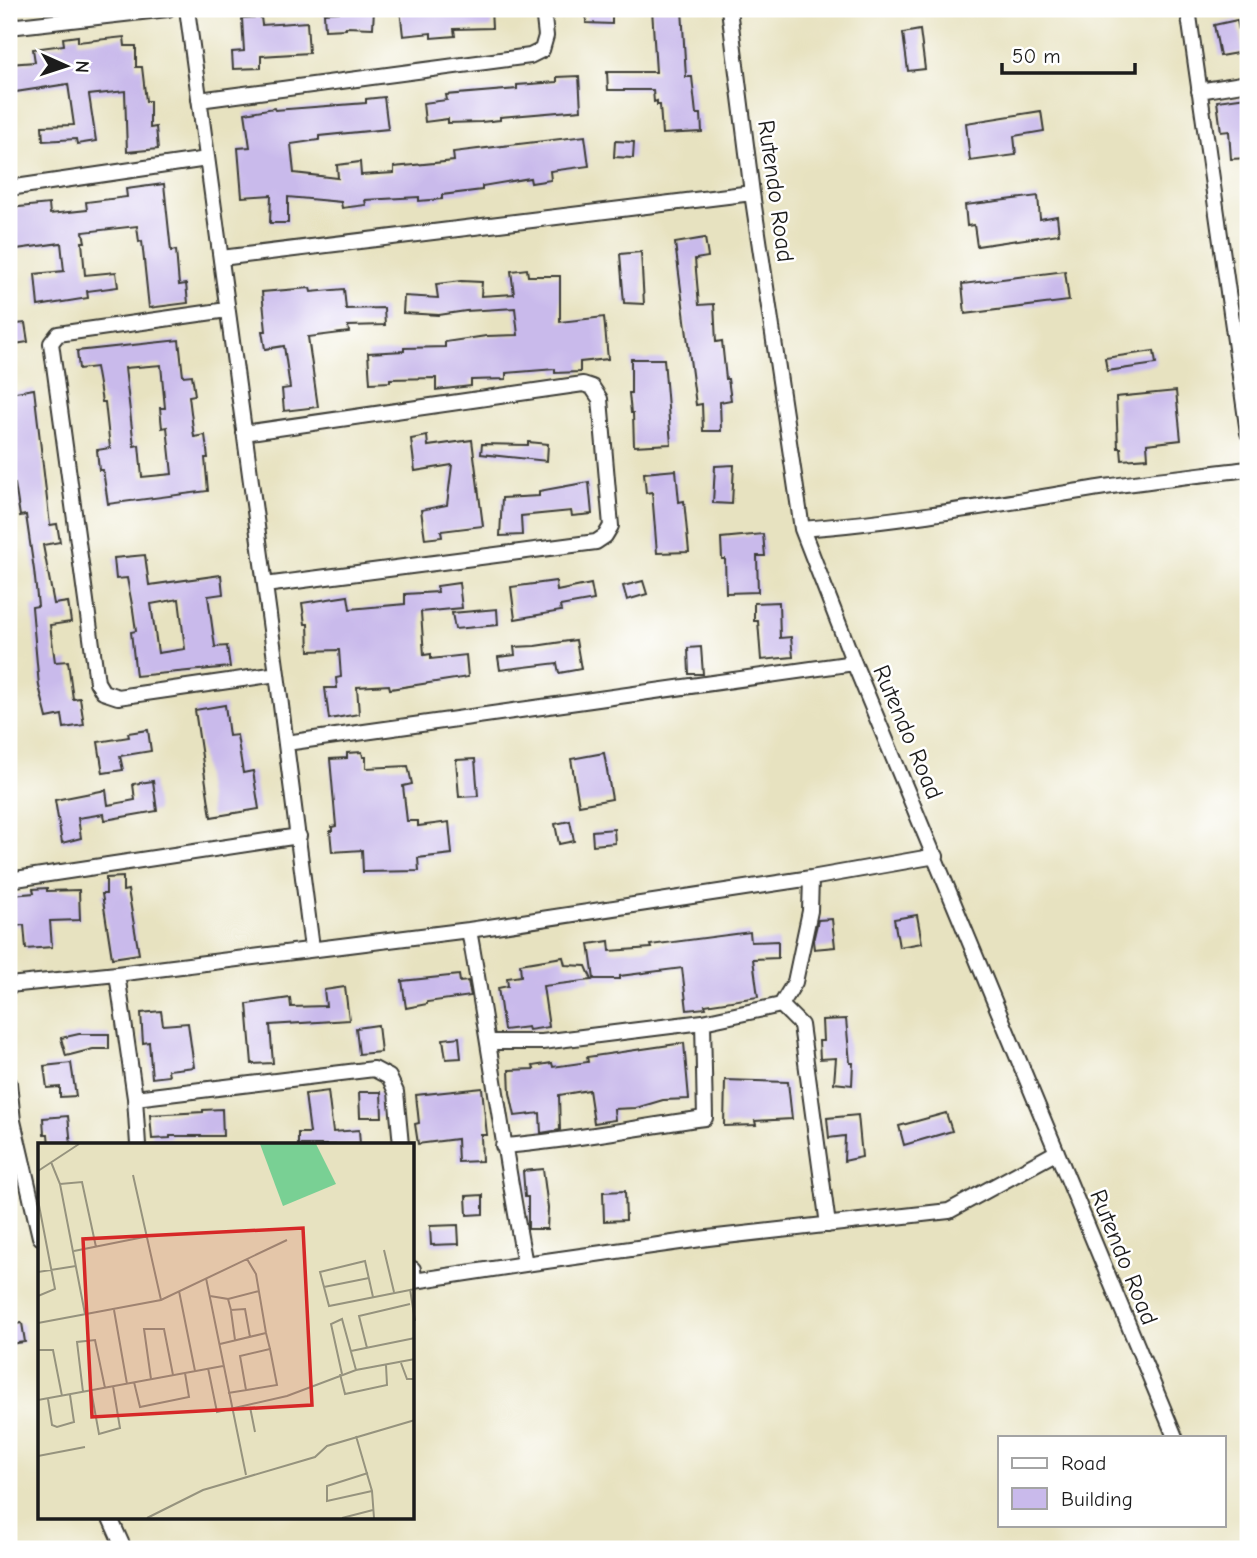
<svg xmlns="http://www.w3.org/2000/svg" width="1257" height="1558" font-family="'Comic Neue',sans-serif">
<rect width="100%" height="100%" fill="#fff"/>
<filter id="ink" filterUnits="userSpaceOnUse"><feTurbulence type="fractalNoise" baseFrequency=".0143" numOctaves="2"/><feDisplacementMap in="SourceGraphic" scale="14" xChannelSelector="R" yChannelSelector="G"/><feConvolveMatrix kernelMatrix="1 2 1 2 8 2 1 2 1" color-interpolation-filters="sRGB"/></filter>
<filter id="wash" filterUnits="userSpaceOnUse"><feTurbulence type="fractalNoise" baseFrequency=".00686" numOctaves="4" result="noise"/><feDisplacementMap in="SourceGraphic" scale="28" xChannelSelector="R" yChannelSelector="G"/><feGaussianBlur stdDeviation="1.57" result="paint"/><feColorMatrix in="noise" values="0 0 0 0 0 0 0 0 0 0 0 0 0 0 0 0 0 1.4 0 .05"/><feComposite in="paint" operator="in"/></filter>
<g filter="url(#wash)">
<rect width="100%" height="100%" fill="#e7e2c0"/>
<g id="blocks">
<!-- building -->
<path fill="#c9baeb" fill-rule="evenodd" d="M355,9H374L373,28L346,27V29L325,30L324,13L355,11Z
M400,9H491L492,28L454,29L455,36L431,38V33L403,36Z
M587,9L612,10V24L586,23Z
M652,9H682L686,77H692L696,114H701L702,132L662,134L660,105H657V101L654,102L653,90H608L607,72H656Z
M261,17L262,25L307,22L309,53L261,56V68L233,69L232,52L244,51L242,18Z
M1237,20L1243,52L1220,56L1214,25Z
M920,30L925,69L908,71L903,33Z
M78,36V42L124,37L125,46H136V67H142L146,101H150V128L156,127L158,149L127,152L125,91L89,95L96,141L77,144L76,139L43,141L42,126L74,125L68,84L9,93V64L35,62L33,49L64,45L63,38Z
M579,76L581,110L500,117V120L481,122L448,123V119L425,122L423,103L447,100L446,95L517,89V85L557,82V77Z
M384,97L388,129L319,136V140L291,144L294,173L338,178L337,165L360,162L361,175L394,173V167L454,161L453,152L585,136L589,166L550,171L551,180L531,183L530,178L482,186V190L442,195V199L419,201V197L365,200L366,205L342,208L341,202L288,197V223H270L271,195L242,197L238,148L250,147L245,113L274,108L275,110L366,103V99Z
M1247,97L1248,158L1231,159L1229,131L1221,132L1217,101Z
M1041,111L1044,131L1014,136L1016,155L970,161L966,123Z
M615,141L634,142L633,158L614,157Z
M164,184L171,251L176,250L179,285L186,284L188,303L149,308L142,241L139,242L137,226L83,232L85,242H82L85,275L116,272L118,287L87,291L88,298L38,306L35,274L64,271L61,243L9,250V208L49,204L50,214L87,210L86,202L127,197L126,189Z
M1038,196L1040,219L1057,216L1059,234L977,246L974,225L967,226L965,205Z
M705,238L708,257L695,259L699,305L714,304L716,342L722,341L726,379H728L731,400L720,402L721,431H703L702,404L696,405L675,243Z
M641,252L644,304L624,303L620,254Z
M527,269L528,276H560V322L604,317L608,359L580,362V372L555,373V369L506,373V379L471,380V386L436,390V378L390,379V382L370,383L368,353L404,351V348L445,347V342L486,336L518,335L515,308L466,311L439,315L403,313L404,296L438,298L436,284L461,281L482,282L481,296L514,294L511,271Z
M1065,271L1069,301L965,314L962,284Z
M310,288L311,292L344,289L346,309L384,308L385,325L348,326L349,332L308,337L318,407L284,411L282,389L290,388L284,346L265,349L262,331H266L262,292Z
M25,323L28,342L9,345V325Z
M179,340L183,376L192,375L195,395L189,396L194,437L205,435L208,458H205L208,491L108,504L103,470H99L97,450L110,448L105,402H102L96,367L79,369L77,351ZM161,365L165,408H160L162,428L167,427L172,474L142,477L139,445L134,446L125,368Z
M1154,351L1156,364L1107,371L1105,358Z
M631,359H664L671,444L634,446L633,413H631L629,393H631Z
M34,389L50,525L57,524L60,542L43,545L54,604L68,602L71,622L50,625L55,662L68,661L73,699L80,698L84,725L64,728L62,715L47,718L39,686L32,607L38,606L34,570L26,515L20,516L15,484H12L9,463V393Z
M1176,391L1181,440L1147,444L1148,458L1122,460L1121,448H1118L1116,397Z
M427,436L428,446L472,440L483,526L441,531L442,537L425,539L421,510L447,505L452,465L415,471L411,439Z
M528,442L548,444L547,461L481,454L482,444L528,445Z
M734,465L732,504L713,503L715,466Z
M676,470L679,502L684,501L689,552L657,553L652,492L646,493L644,473Z
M589,482L592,514L572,516L571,511L521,516L522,535L500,536L502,498L539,496V491Z
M763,534L765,556H757L758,592L726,593L725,559H722L721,538Z
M145,555L149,585L221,575L223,594L208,596L215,647L227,646L230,667L136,676L131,632L136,631L133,610L127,578L116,579L114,558ZM179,599L185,649L158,653L151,604Z
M556,581L557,591L591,584L594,600L560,606L561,611L515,619L511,587Z
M643,581L647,594L627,600L623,586Z
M459,583L462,608L421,612L424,655L431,654V659L466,655L468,677L390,689L389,685L357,687L359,714L329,719L325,688H337L336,678L341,677L339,650L309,651L308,624H305L302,603L348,596L350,609L405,604V594L438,592L437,586Z
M779,602L780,638L791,637L793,657L761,660L758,621H754V603Z
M497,609L498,625L455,629L452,613Z
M576,640L581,669L559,673L557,663L500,670L498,657L515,655L514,647L535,646Z
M701,647L703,674H689L688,648Z
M225,705L229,736L237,735L243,773L253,771L259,809L211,817L195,710Z
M148,730L151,751L120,756L123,770L103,773L98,742L129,737L128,733Z
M362,752L363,757H366V768L408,766L412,784L403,786L407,821H418V826L449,822L452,854L418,858L419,871L363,872L362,850L332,852L330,831H332V827L336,826L330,759L347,758V753Z
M604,753L612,799L579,805L571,759Z
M475,759L478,796L459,797L456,760Z
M153,781L157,811L105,820L104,814L78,818L81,838L62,843L55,800L106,790L108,805L135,800L133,784Z
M570,821L574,841L559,844L555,824Z
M614,829L615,843L593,845L592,831Z
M123,877V891L128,890L139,954L112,958L102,894H106V878Z
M47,888V891L79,890L80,920L50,921L52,947L26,949L24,925L15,926L12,895L34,893L33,889Z
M917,915L922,943L899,947L894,919Z
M832,919L835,947L814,949L813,941L818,920Z
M750,932L751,942L778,941V958L753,959L758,997L705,1005L706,1008L687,1010L682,968L620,976V979H594L589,944L609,941L610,951L651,948L650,945Z
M563,957L565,965L586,966L592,980L543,986L549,1027L529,1030L528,1027L504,1030L498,988L508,986L507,978L521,976L520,964Z
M459,975L460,982L468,981L471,996L427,1002V1004L406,1008L402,981Z
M345,987L349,1020L270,1025L273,1063L252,1064L247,1004L290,998L291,1007L326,1006L324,990Z
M161,1011L163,1025L188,1023L194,1067L168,1070L169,1076L152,1078L149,1042L143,1043L141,1013Z
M846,1019L850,1063H853L852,1085L834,1083L836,1058L820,1059L819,1041H823L822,1020Z
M378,1025L381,1052L359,1054L356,1028Z
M79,1034H109V1049H93L66,1056L61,1038Z
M459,1037L461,1058L446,1059L443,1039Z
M684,1043L689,1099L663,1100L636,1108L614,1109L615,1120L594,1123L589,1090L559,1095L560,1130L541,1133L540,1113L515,1116L510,1093L509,1070L534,1069L533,1066L552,1063L553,1067L588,1062L587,1057Z
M71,1063L76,1096L60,1097V1087L47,1088L44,1066Z
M725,1080L788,1082L792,1119L755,1121L756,1125L724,1126Z
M482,1088L487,1135H481L482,1161L458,1162L457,1139L418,1144L415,1124L419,1123L416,1095Z
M328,1091L333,1132L359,1130L360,1145H298V1133H310L305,1094Z
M359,1092H381L382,1117H360Z
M222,1109L223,1136H170V1138L152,1139L150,1115L203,1112V1110Z
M946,1113L952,1131L904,1145L899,1126Z
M858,1115L862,1157L844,1161L845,1136L829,1138L827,1118Z
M68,1116L71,1145H49L48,1134H44L43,1118Z
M543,1169L548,1208L547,1229H528V1197H525L523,1171Z
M625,1191L626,1220L604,1221L603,1192Z
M483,1195V1214L467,1215L466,1196Z
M458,1225L459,1244L431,1245L430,1226Z
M22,1323L25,1342L9,1344V1325Z"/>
</g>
</g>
<g filter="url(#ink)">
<use href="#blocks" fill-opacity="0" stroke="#3a3a35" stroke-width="2"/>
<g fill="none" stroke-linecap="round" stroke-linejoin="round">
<!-- street casing -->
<g stroke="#3a3a35" stroke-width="18">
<path id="street" d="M187,9L277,674L312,948
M729,9L752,193L802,529L854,663L1175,1437
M1188,9L1248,433
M9,27L168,9
M1199,91L1248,83
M199,100L530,56L542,50L546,36L543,9
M9,188L207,159
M221,258L752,193
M227,310L58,334L51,343L97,682L103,692L118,697L277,674
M244,433L583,384L592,387L600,399L611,526L605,536L596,542L265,585
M802,529C904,521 1004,503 1105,487C1152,480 1200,475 1248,469
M286,743L854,663
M9,880L299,836
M117,974L135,1098L138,1145
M9,985L117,974L469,930L811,878L936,856
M781,1005L801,1025L828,1225
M489,1042H542L703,1022
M9,1083L13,1121L40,1237
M135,1098L374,1069L389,1077L396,1092L401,1145
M503,1146C570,1141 638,1127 705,1118L703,1022L781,1005L795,982L810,911L811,878
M525,1264L708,1238L949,1211L1057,1152
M413,1269L414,1281L525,1264C504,1153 489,1041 469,930
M110,1518L124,1549"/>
</g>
<!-- street -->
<use href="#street" stroke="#fff" stroke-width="14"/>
</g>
</g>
<g text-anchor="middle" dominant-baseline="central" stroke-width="5" stroke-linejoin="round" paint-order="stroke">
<!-- street labels -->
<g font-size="24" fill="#1c1c1c" stroke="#fff">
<text transform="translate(776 191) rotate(82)">Rutendo Road</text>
<text transform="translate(908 732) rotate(67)">Rutendo Road</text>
<text transform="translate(1124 1257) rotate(68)">Rutendo Road</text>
</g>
</g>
<!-- overview -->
<g transform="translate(38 1143)">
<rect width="376" height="376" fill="#e7e2c0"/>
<path d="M222,1H278L298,41L245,63Z" fill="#79d094"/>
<path fill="none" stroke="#96937e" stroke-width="2" d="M13,19L22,41L47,171M0,28L41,1M95,32L123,157M22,41L44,39L58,104M0,57L17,146L0,153M346,107L356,149M36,108L111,93M209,116L218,131L228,190M0,129L38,123M168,135L208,332M286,144L331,135M372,146L377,178M141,148L157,228M172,153L190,156L193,167L207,166L212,194M335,154L327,118L282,129L291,163L377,146M190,156L221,148M76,167L89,241M193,168L197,197M0,180L123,157L249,97M182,201L228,190L232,206L202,213L208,247M329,205L321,173L372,161M0,207H15L24,253M313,208L377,195M363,220L369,236H377M170,225L179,269L249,253L318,227L377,216M302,231L307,251L349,242L348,222M304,231L293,181L304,176L318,227M113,236L106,186H126L135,232M96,239L102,264L151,254L147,230M53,247L61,291L82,285L75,243M45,249L39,199L57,197L67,245M190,250L239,242L232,206M10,256L14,282L19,284L36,279L32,252M0,257L185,223M212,264L217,289M318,293L334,348L336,375M0,313L47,304M330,330L289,343V358L334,348M109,375L165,347L277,314L289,303L377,277M304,375L335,367"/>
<path fill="#d62828" fill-opacity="0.15" stroke="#d62828" stroke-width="3.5" d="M265,85L274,262L54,274L45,96Z"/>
<rect width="376" height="376" fill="none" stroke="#1c1c1c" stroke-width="3.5"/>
</g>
<!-- margin -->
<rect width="1257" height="1558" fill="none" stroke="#fff" stroke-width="35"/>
<!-- legend -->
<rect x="998" y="1436" width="228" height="91" fill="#ffffff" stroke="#a4a4a4" stroke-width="2"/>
<rect x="1012" y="1458" width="35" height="10" fill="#ffffff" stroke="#a4a4a4" stroke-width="2"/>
<text x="1061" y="1470" font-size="21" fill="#1c1c1c">Road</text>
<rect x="1012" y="1488" width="35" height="21" fill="#c9baeb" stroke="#a4a4a4" stroke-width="2"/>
<text x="1061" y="1506" font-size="21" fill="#1c1c1c">Building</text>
<!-- north arrow -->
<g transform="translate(66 66) rotate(93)" stroke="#ffffff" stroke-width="5" paint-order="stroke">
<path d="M0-5L12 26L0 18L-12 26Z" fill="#1c1c1c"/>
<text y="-10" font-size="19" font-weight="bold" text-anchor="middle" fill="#1c1c1c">N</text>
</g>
<!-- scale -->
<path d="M1002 63v10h133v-10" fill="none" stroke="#1c1c1c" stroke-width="3.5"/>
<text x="1012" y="63" font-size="21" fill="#1c1c1c" stroke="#ffffff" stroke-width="5" paint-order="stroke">50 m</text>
</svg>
